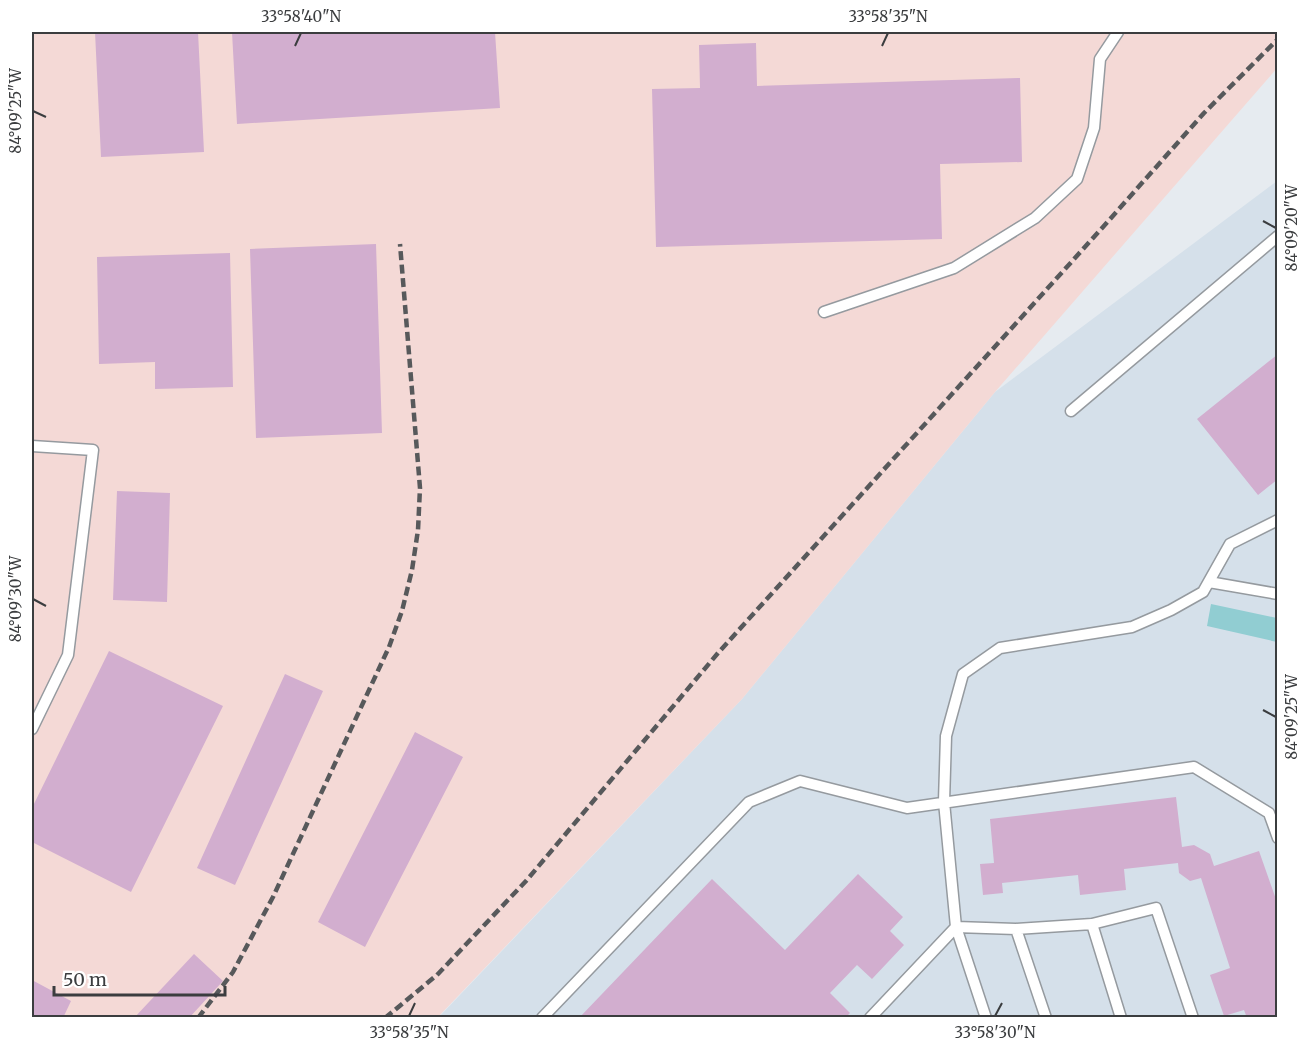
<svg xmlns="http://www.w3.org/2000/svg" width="1309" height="1049" font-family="Merriweather,serif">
<rect width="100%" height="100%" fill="#e6ebf0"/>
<!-- built -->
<path fill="#d5e0ea" d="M1277,181V1017L438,1018L742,699L995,392Z"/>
<!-- industrial -->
<path fill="#f4d9d6" d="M32,32H1277L1278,67L995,392L742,699L438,1017L62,1018L32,1004Z"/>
<!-- water -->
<path fill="#91cdd2" d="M1211,604L1277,618V642L1207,626Z"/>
<!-- building -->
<path fill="#d2aecf" d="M95,32H198L204,152L101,157Z
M232,32H495L500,108L237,124Z
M756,43L757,86L1020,78L1022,162L940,164L942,239L656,247L652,89L700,88L699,45Z
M376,244L382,433L256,438L250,249Z
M230,253L233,387L155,389V362L99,364L97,257Z
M1278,354V479L1258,495L1197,419Z
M117,491L170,493L167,602L113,600Z
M109,651L223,706L131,892L32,842V808Z
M285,674L323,691L235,885L197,868Z
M415,732L463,757L365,947L318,922Z
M1176,797L1182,847L1194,845L1210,854L1214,866L1259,851L1278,905V1018H1247L1244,1010L1224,1016L1210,975L1230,968L1201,878L1190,881L1179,873L1178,863L1124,869L1126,890L1080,895L1078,875L1002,883L1003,893L983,895L980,864L994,863L990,819Z
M858,874L903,917L890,931L904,945L872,979L857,965L830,993L850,1013L845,1018H579L712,879L785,950Z
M194,954L223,981L189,1018H134Z
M32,980L71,1001L63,1018H32Z"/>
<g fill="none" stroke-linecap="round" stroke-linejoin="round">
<!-- service casing -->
<g stroke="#959a9f" stroke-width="13">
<path id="service" d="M824,312L954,268L1035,218L1077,179L1094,128L1100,59L1118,32
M1071,411L1278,236
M32,446L93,450L68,655L32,729
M1209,582L1278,594
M1092,924L1121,1018
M1016,929L1046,1018
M542,1018L749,802L800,781L907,808L1194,767L1269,813L1278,838
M870,1018L956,927L1016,929L1092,924L1156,908L1193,1018
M986,1018L956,927L944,802L946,736L963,674L1000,648L1132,627L1171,610L1203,592L1230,544L1278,520"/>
</g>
<!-- service -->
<use href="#service" stroke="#fff" stroke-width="10"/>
<!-- rail -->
<path stroke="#57595b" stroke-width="4.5" stroke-dasharray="9 4.5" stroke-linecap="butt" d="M198,1018L233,972L273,897L389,647L402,611L412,570L418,530L420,488L400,244
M385,1018L437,975L526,881L718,653L1103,227L1204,113L1278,39"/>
</g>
<!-- ticks -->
<path fill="none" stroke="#3b3d3f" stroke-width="2" d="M295,46L301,33M882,46L888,33M33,111L46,117M1263,221L1276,228M33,599L46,606M1263,710L1276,717M409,1016L415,1003M995,1016L1002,1003"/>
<!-- border -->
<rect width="1309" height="1049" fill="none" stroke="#ffffff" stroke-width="66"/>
<!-- scale -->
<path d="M54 986v9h171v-9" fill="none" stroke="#3b3d3f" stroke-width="3"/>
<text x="63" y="986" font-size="18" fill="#3b3d3f" stroke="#ffffff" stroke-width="4.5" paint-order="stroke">50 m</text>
<rect x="33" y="33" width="1243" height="983" fill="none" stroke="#3b3d3f" stroke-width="2"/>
<g font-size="15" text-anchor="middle" fill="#3b3d3f">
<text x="301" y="22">33°58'40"N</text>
<text x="888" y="22">33°58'35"N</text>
<text transform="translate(16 111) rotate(-90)" y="5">84°09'25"W</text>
<text transform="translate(1292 228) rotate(-90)" y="5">84°09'20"W</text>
<text transform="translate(16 599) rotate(-90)" y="5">84°09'30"W</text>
<text transform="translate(1292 717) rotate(-90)" y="5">84°09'25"W</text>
<text x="409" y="1038">33°58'35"N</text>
<text x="995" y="1038">33°58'30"N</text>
</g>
</svg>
